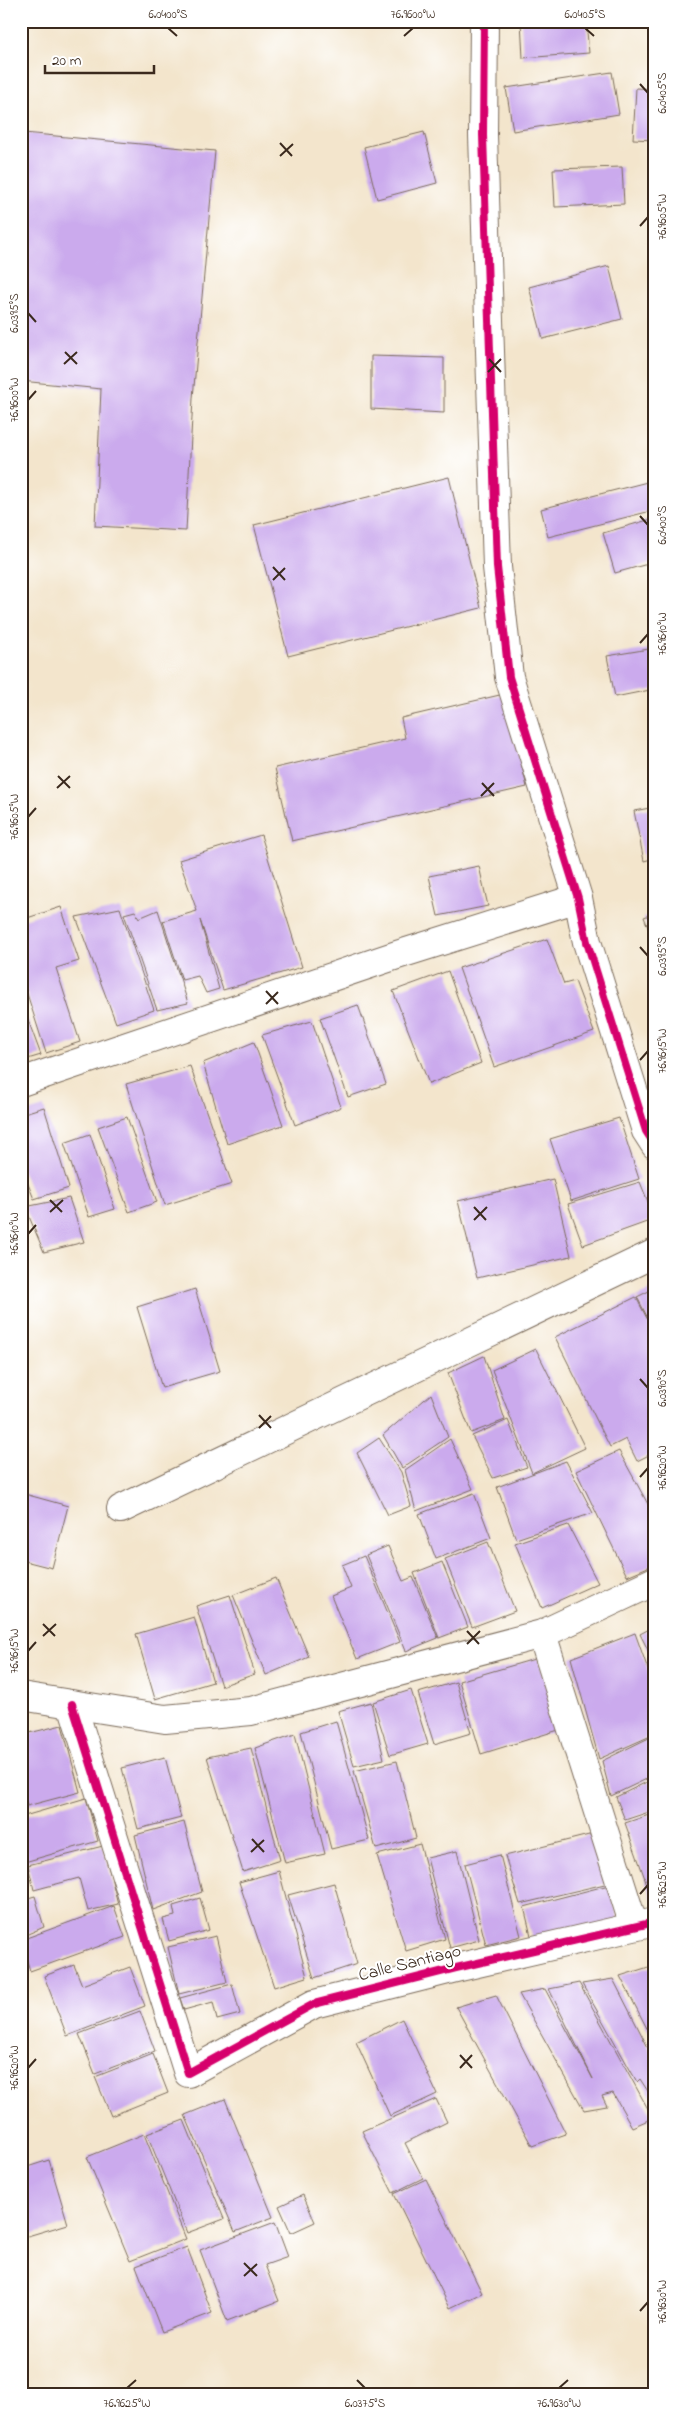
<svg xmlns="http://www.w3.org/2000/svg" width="676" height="2416" font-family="'Indie Flower',sans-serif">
<rect width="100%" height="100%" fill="#fff"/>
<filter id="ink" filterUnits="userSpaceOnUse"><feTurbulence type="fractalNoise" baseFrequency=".02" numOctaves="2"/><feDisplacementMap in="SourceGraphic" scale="10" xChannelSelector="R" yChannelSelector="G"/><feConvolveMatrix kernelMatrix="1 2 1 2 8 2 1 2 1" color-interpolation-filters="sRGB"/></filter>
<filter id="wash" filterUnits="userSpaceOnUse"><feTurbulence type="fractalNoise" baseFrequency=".0096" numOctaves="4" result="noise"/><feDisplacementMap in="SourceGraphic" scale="20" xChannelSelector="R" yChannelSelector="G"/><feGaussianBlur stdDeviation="1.12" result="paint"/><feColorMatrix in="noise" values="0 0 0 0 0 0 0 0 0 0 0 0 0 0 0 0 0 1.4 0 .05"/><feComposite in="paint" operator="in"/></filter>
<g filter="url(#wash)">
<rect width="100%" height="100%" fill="#f3e5cc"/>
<g id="blocks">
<!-- building -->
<path fill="#cbaaed" d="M521,21H586L589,53L523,58Z
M612,72L619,114L513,131L506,88Z
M636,88L655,89V140L633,139Z
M424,132L437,183L377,199L364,147Z
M24,133L215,151L193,398L186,531L95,526L101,389L21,381V164Z
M622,167L624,204L555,207L553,169Z
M609,266L622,319L543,339L529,287Z
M371,356L444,358V413L371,409Z
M449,477L481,608L288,656L254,525Z
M655,480V510L548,537L541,509Z
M655,518V562L615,573L603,533Z
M655,648V689L615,697L607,656Z
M504,694L527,787L292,841L275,768L405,738L401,718Z
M655,807V858L644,861L634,811Z
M261,835L302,967L223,990L200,920L219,989L206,993L198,976L182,980L163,921L197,911L179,860Z
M479,866L488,906L438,916L429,876Z
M61,907L79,961L56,968L80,1042L46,1053L21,975V920Z
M120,908L154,1010L116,1023L76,917Z
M158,910L188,1003L157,1010L124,914L135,911L139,918Z
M655,913V946L644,917Z
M547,939L564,984L575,981L594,1032L494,1067L459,968Z
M448,971L481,1063L429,1084L393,991Z
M21,1001L41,1055L21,1061Z
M358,1005L386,1084L348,1097L320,1018Z
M312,1021L341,1107L295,1125L262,1035Z
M254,1042L283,1125L227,1144L203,1063Z
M190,1066L232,1184L165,1205L126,1084Z
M44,1107L69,1188L34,1199L21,1167V1114Z
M127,1117L157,1202L129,1212L98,1127Z
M619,1118L639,1179L571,1201L550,1139Z
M90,1134L115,1209L89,1217L64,1143Z
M553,1179L571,1256L477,1278L458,1201Z
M640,1182L655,1219L583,1245L568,1204Z
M69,1198L84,1242L44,1252L25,1207Z
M655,1288V1332L637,1297Z
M195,1289L220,1371L162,1388L137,1307Z
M636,1297L655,1334V1452L637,1461L626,1439L610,1447L555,1337Z
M536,1349L585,1448L532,1473L492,1370Z
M484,1356L505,1420L471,1433L448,1373Z
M431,1394L448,1437L402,1468L383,1435Z
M508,1420L527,1467L493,1478L472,1436Z
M379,1438L401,1472L411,1506L388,1515L357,1453Z
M450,1439L473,1489L416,1511L405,1470Z
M619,1451L655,1517V1564L627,1576L576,1471Z
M566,1461L593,1513L516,1539L497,1487Z
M21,1493L68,1506L52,1568L21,1560Z
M474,1493L491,1538L436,1559L419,1514Z
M568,1525L598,1583L542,1608L515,1543Z
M488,1542L515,1611L472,1627L445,1559Z
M388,1546L403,1581L413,1577L438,1638L406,1651L366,1555Z
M364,1556L400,1642L357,1659L331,1596L351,1588L342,1565Z
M442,1562L468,1627L439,1638L414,1573Z
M276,1578L309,1657L266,1675L233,1595Z
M230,1595L255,1674L221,1686L196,1606Z
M194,1617L213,1682L155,1699L136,1634Z
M655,1626V1664L640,1634Z
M635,1633L655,1689V1734L599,1759L571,1658Z
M538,1658L562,1729L481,1754L459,1681Z
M456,1682L471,1733L434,1744L418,1693Z
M411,1690L428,1744L390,1755L373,1702Z
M371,1702L384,1759L354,1766L338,1711Z
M336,1721L369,1840L331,1849L301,1732Z
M62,1725L80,1792L27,1806L21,1784V1735Z
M295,1734L325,1854L285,1863L255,1748Z
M655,1735V1775L611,1796L602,1761Z
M251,1748L280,1860L243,1872L207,1757Z
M165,1757L181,1818L138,1829L122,1768Z
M397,1761L416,1838L376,1849L354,1771Z
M655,1778V1810L625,1820L616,1797Z
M86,1798L98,1841L21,1863V1817Z
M655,1813V1900L653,1901L625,1823Z
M184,1822L202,1892L153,1910L135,1835Z
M593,1834L609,1883L520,1904L505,1856Z
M420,1844L445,1939L406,1951L377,1855Z
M103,1846L118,1904L88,1911L79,1878L34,1890L28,1865Z
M457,1851L479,1940L450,1948L427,1858Z
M500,1855L521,1936L486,1945L465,1864Z
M279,1871L307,1977L274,1987L239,1882Z
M334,1883L357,1964L314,1978L288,1895Z
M609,1885L619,1922L533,1944L524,1907Z
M35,1896L44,1927L21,1937V1900Z
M200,1898L209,1930L169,1941L163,1919L175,1916L173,1906Z
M114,1906L125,1937L30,1971L21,1940Z
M216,1936L227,1982L179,1994L168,1947Z
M74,1965L82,1985L130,1967L145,2006L67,2036L44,1976Z
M655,1965V2044L620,1976Z
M613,1979L655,2061V2102L640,2079L637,2082L582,1984Z
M579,1983L653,2118L632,2127L613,2093L602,2096L607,2106L584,2110L519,1994L545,1989L593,2079L549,1989Z
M232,1984L240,2014L217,2020L213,2002L184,2010L180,1998Z
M496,1995L566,2134L532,2146L456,2007Z
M140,2011L155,2051L95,2074L79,2034Z
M402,2019L437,2094L390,2116L356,2042Z
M153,2054L168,2093L111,2116L95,2077Z
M225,2099L273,2217L235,2232L185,2115Z
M436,2099L447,2122L405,2143L423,2178L393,2193L362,2131Z
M184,2120L224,2219L187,2233L147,2134Z
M144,2134L186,2239L130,2261L87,2157Z
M49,2160L68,2224L21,2238V2169Z
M426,2179L482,2293L450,2308L394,2194Z
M303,2195L315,2222L291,2233L279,2206Z
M275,2222L288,2257L265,2265L279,2301L227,2321L200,2250Z
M187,2247L212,2313L162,2332L136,2266Z"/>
</g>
</g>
<g filter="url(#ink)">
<use href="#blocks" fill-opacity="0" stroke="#7b6b5b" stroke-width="1"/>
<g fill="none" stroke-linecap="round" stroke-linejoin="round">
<!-- minor casing -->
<g stroke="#7b6b5b" stroke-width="30">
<path id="minor" d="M484,21L483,135L497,567L509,677L578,898L587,942L646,1131L655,1145
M21,1082L397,955L578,898
M121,1509L655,1253
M542,1634L634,1926
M21,1696L165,1719L251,1711L542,1634L655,1581
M72,1704L188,2073L314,2004L456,1968L655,1922"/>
</g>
<!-- minor -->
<use href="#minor" stroke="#fff" stroke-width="28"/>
<!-- cycleway casing -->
<g stroke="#fff" stroke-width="11">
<path id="cycleway" d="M484,21L483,135L497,567L509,677L578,898L587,942L646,1131L655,1145
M72,1704L188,2073L314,2004L456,1968L655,1922"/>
</g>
<!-- cycleway -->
<use href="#cycleway" stroke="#d6006c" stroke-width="8"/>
</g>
</g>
<!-- ticks -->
<path fill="none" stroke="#3b2a1e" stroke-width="2" d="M168,28L177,36M585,28L594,36M404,36L413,28M640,84L648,93M280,143L292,156M280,156L293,144M640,226L648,217M28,313L36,322M65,352L77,364M489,359L501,372M64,364L77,352M488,372L501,359M28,400L36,391M640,516L648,525M273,567L285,580M273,580L285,568M640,643L648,634M58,776L70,788M482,783L494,796M57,788L70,776M481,796L494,783M28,817L36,808M640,947L648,956M266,991L278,1004M266,1004L278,992M640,1060L648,1051M50,1200L62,1212M474,1207L486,1220M50,1212L63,1200M474,1220L487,1207M28,1234L36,1225M640,1379L648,1388M259,1415L271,1428M259,1428L271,1416M640,1477L648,1468M43,1624L55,1636M467,1631L479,1644M43,1636L56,1624M467,1644L480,1631M28,1651L36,1642M252,1839L264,1852M251,1852L264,1840M640,1894L648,1885M460,2055L472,2068M28,2068L36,2059M460,2068L472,2055M244,2263L257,2276M244,2276L257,2264M640,2311L648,2302M357,2380L365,2388M127,2388L136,2380M559,2388L568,2380"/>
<g text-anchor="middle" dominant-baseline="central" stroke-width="4" stroke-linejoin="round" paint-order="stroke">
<!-- street labels -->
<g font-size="18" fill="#3b2a1e" stroke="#fff">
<text transform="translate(410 1964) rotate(-14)">Calle Santiago</text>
</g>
</g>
<!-- margin -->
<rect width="676" height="2416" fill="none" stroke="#fff" stroke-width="55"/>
<!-- scale -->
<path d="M45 65v8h109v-8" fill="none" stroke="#3b2a1e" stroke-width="2.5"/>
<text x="52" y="65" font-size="15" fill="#3b2a1e" stroke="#ffffff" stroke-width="4" paint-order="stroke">20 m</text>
<rect x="28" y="28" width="620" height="2360" fill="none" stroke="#3b2a1e" stroke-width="2"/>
<g font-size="12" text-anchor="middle" fill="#3b2a1e">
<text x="168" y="18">6.0400°S</text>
<text x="413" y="18">76.9600°W</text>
<text x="585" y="18">6.0405°S</text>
<text transform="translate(662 93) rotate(-90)" y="4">6.0405°S</text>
<text transform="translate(662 217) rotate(-90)" y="4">76.9605°W</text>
<text transform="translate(14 313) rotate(-90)" y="4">6.0395°S</text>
<text transform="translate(14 400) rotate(-90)" y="4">76.9600°W</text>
<text transform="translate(662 525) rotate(-90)" y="4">6.0400°S</text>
<text transform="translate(662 634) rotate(-90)" y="4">76.9610°W</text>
<text transform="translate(14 817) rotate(-90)" y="4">76.9605°W</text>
<text transform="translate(662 956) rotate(-90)" y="4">6.0395°S</text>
<text transform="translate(662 1051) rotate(-90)" y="4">76.9615°W</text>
<text transform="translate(14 1234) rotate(-90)" y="4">76.9610°W</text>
<text transform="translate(662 1388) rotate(-90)" y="4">6.0390°S</text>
<text transform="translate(662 1468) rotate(-90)" y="4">76.9620°W</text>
<text transform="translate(14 1651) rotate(-90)" y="4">76.9615°W</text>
<text transform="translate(662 1885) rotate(-90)" y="4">76.9625°W</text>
<text transform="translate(14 2068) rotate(-90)" y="4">76.9620°W</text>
<text transform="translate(662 2302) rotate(-90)" y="4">76.9630°W</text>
<text x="127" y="2407">76.9625°W</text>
<text x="365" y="2407">6.0375°S</text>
<text x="559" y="2407">76.9630°W</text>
</g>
</svg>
